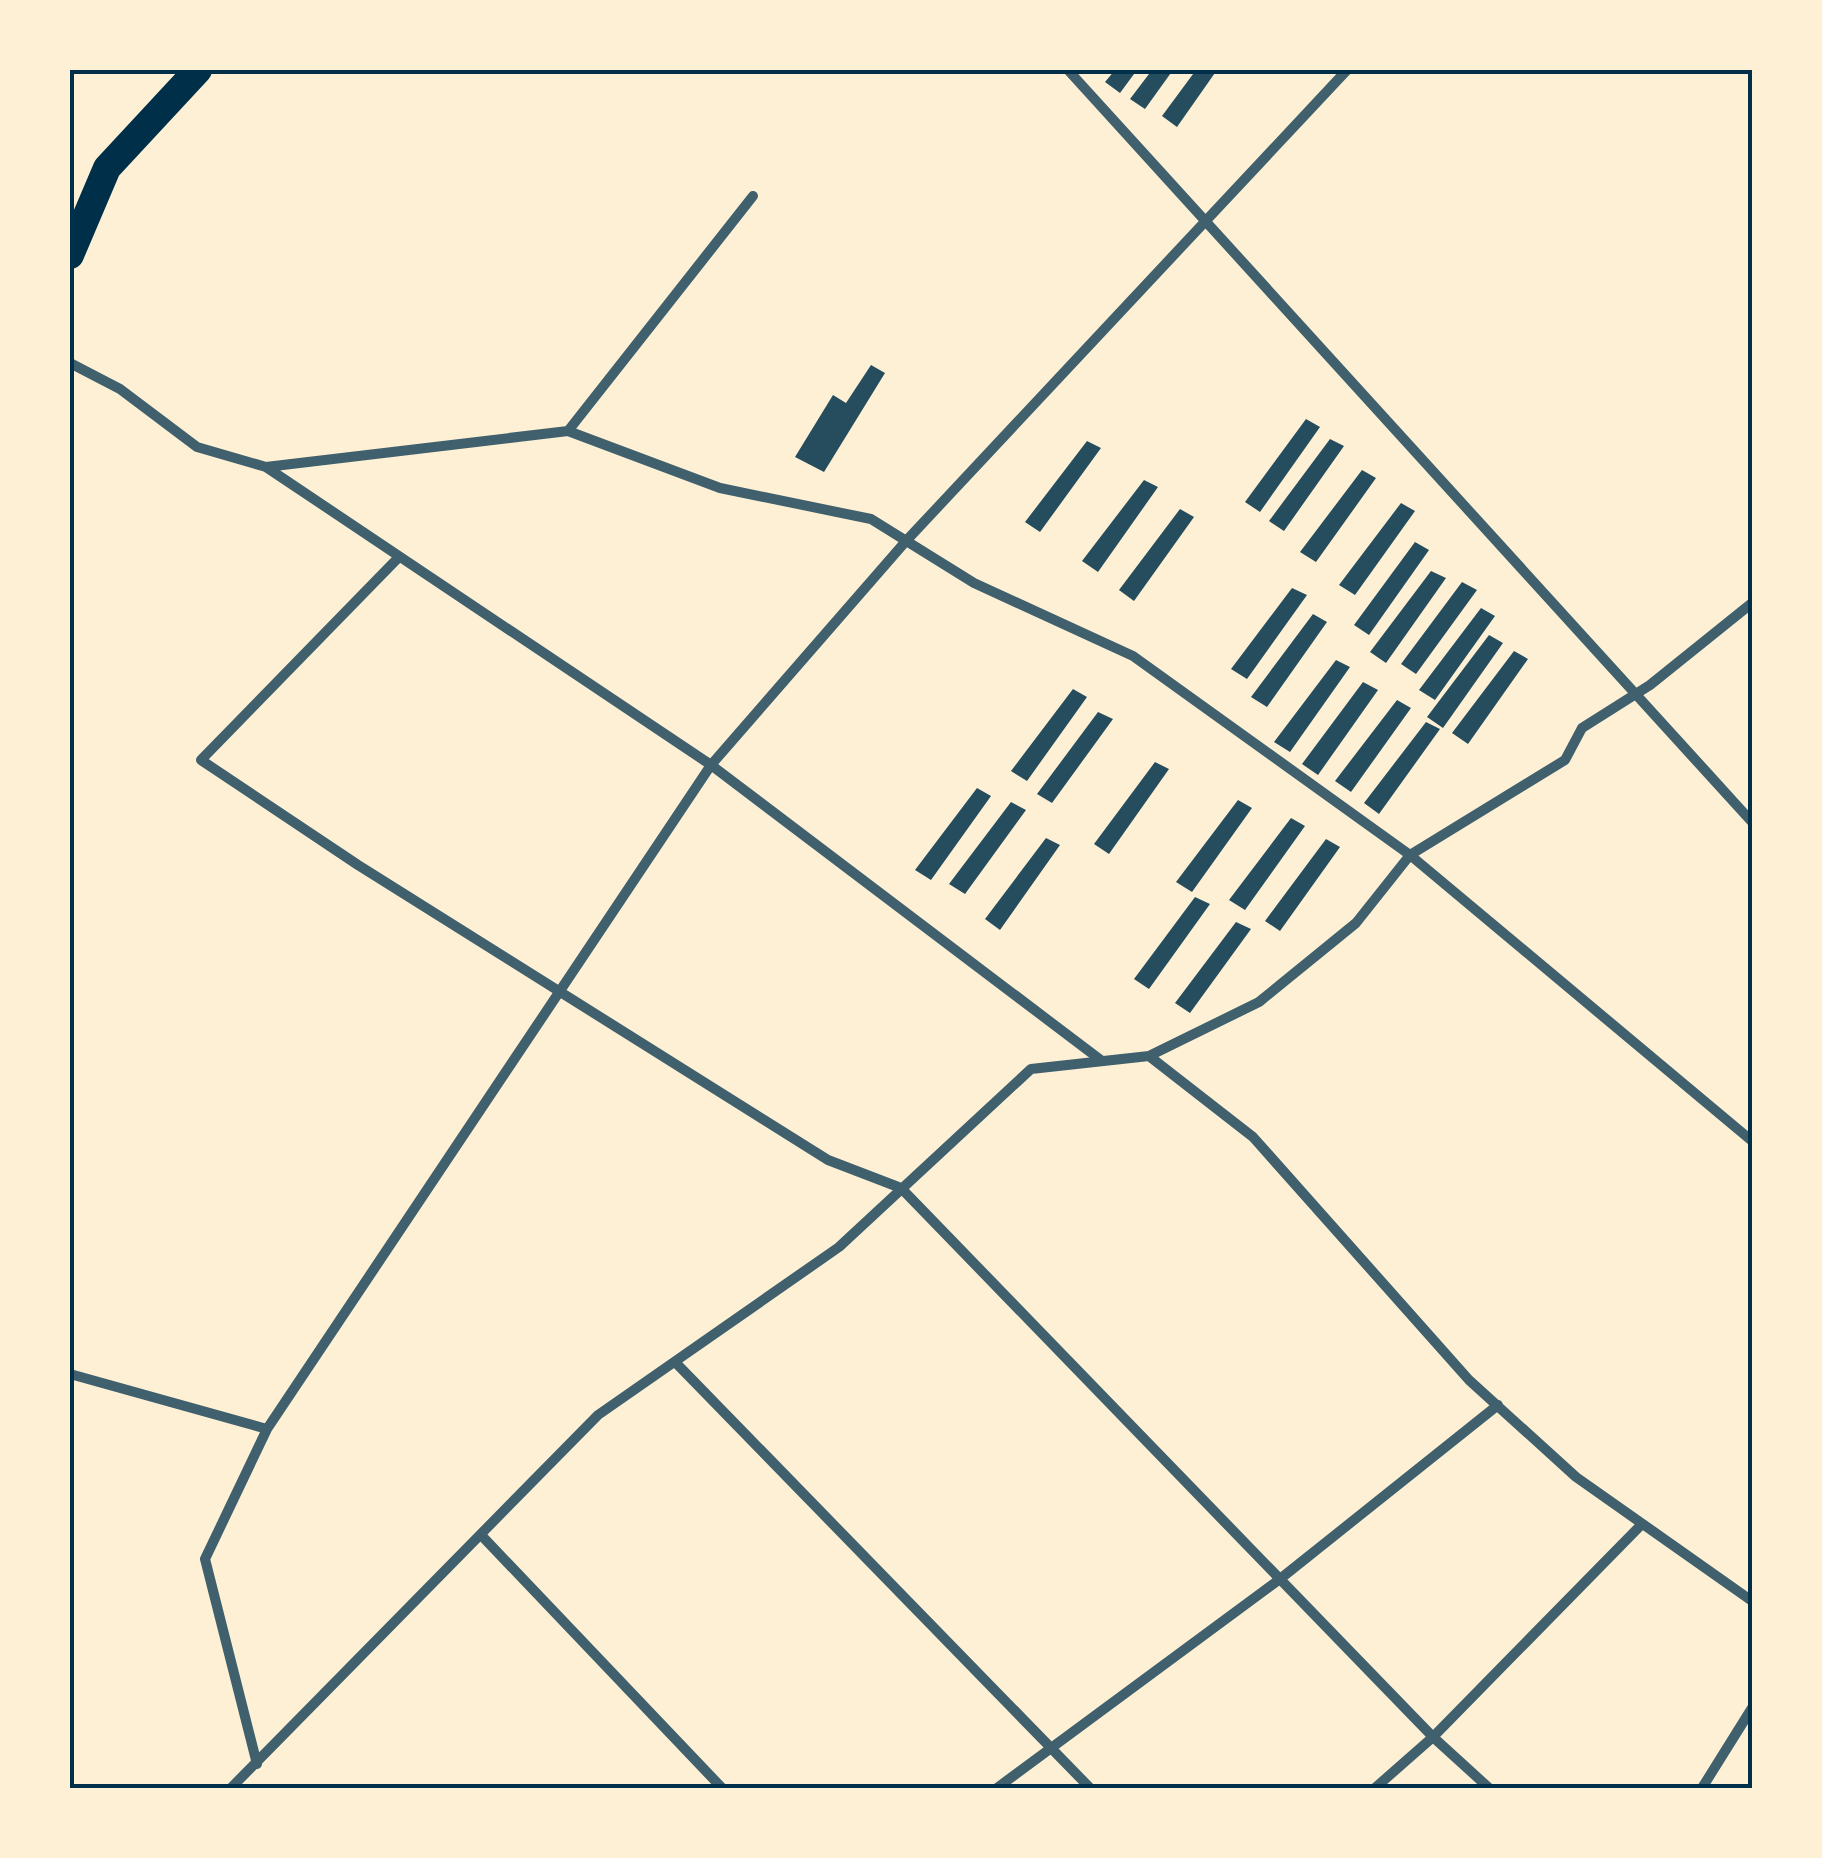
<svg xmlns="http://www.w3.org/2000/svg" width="1822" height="1858" font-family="Lora,serif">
<rect width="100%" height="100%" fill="#fdf0d5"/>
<!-- building -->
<path fill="#264d5e" d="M1115,70H1137L1120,93L1105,82Z
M1152,70H1173L1145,109L1130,99Z
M1196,70H1217L1177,127L1162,116Z
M871,365L885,373L824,472L795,457L833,395L846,403Z
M1306,419L1320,427L1260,512L1245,502Z
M1330,439L1344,446L1284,531L1269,521Z
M1087,441L1101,448L1040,532L1025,522Z
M1362,470L1376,478L1316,562L1300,552Z
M1144,480L1158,487L1098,572L1082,561Z
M1401,503L1415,511L1355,595L1339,585Z
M1180,509L1194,517L1134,601L1119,590Z
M1415,542L1429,550L1369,635L1354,625Z
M1431,571L1446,578L1386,663L1370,652Z
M1462,582L1477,590L1416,674L1401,664Z
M1292,588L1307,595L1247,679L1231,669Z
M1481,608L1495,616L1435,700L1419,690Z
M1313,614L1327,622L1267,707L1251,697Z
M1489,635L1503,643L1443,728L1427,717Z
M1514,651L1528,659L1468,744L1452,733Z
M1336,660L1350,667L1290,752L1274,742Z
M1363,682L1378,690L1318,775L1302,764Z
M1073,689L1087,697L1027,781L1011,771Z
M1397,700L1411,708L1351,792L1335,781Z
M1098,712L1113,719L1052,803L1037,794Z
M1426,722L1440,729L1379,814L1364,803Z
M1155,762L1169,769L1109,854L1094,844Z
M977,788L991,796L931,880L915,870Z
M1238,800L1252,808L1192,892L1176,882Z
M1011,802L1026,810L965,894L949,884Z
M1291,818L1305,826L1245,910L1229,900Z
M1046,838L1060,845L1000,930L985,919Z
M1326,839L1340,847L1280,931L1265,921Z
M1195,897L1210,904L1149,989L1134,979Z
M1236,922L1251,929L1190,1013L1175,1003Z"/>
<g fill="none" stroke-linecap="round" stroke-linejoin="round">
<!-- minor -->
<path stroke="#3f606c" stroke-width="10" d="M1068,70L1752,822
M70,363L120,389L197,447L266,467L568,431L720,488L871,519L974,583L1133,656L1410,855L1356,923L1259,1002L1149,1056
M568,431L753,196
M266,467L711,765L1102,1061
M398,558L201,760L358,865L828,1160L901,1188L1433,1737L1489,1788
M1752,603L1650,685L1582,728L1565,760L1410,855L1752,1141
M676,1363L1090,1788
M70,1374L267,1429
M482,1536L722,1788
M257,1764L205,1559L267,1429L711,765L906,541L1347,70
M231,1788L598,1415L839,1247L1031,1069L1149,1056L1253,1137L1469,1380L1576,1477L1752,1601
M997,1788L1280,1579L1498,1405
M1375,1788L1433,1737L1642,1524
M1702,1788L1752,1708"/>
<!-- trunk -->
<path stroke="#003049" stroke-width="28" d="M70,255L107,168L198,70"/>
</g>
<!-- border -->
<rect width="1822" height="1858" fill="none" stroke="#fdf0d5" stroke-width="145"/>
<rect x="72" y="72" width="1678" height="1714" fill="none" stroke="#003049" stroke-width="4"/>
</svg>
